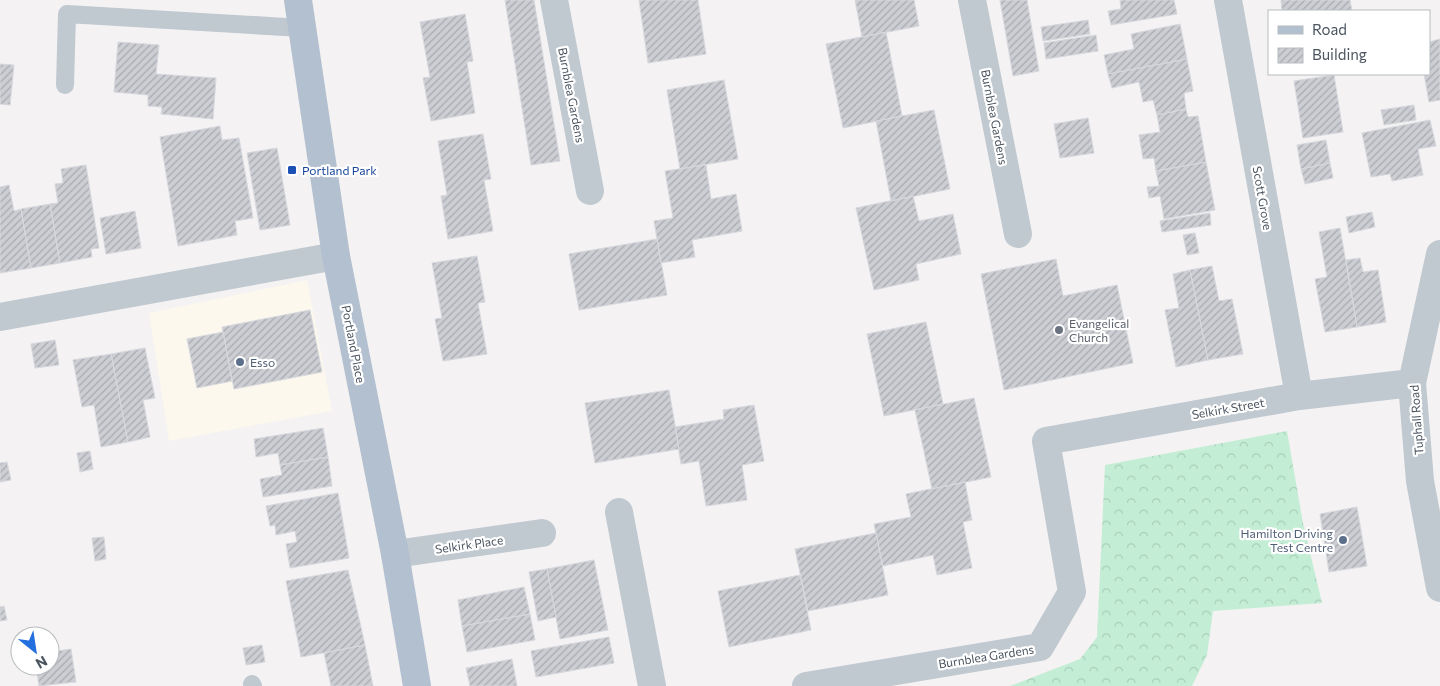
<svg xmlns="http://www.w3.org/2000/svg" width="1440" height="686" font-family="Commissioner,sans-serif">
<defs>
<pattern id="forest-crowns" width="20" height="18" patternUnits="userSpaceOnUse" patternTransform="scale(1.25)"><rect width="20" height="18" fill="#c3eed5"/><path d="M2 6a3 3 0 1 1 6 0M12 15a3 3 0 1 1 6 0" fill="none" stroke="#a9ceb9"/></pattern>
<pattern id="building-hatch" width="6" height="6" patternUnits="userSpaceOnUse" patternTransform="scale(1.25)"><rect width="6" height="6" fill="#ccced4"/><path d="M-1 1l2-2M0 6l6-6M5 7l2-2" fill="none" stroke="#a8aaaf"/></pattern>
</defs>
<rect width="100%" height="100%" fill="#f4f2f2"/>
<!-- commercial -->
<path fill="#fcf8ee" d="M307,280L332,411L169,441L149,313Z"/>
<!-- forest -->
<path fill="url(#forest-crowns)" d="M1287,431L1303,523L1322,603L1213,611L1207,655L1192,686H1010L1080,659L1097,637L1105,465Z"/>
<!-- building -->
<path fill="url(#building-hatch)" stroke="#d6d8dd" d="M505,0H534L560,161L531,165Z
M639,0H698L706,54L648,63Z
M855,0H914L919,26L862,37Z
M1000,0H1027L1039,71L1013,76Z
M1120,0H1174L1177,14L1111,25L1108,11L1121,9Z
M1281,0H1350L1352,11H1282Z
M465,14L473,61L467,62L475,113L431,121L423,78L430,77L420,22Z
M1088,20L1090,34L1043,41L1041,27Z
M1180,24L1187,59L1108,74L1104,55L1134,49L1131,34Z
M886,32L902,116L843,128L826,44Z
M1096,35L1098,51L1046,59L1044,43Z
M1440,39V100L1429,102L1424,74H1429V42Z
M118,42L159,45L156,74L216,78L213,119L161,114L162,107L148,106V95L114,92Z
M1187,59L1193,91L1184,93L1186,109L1157,115L1153,100L1143,102L1139,82L1112,88L1108,74Z
M0,64L14,65L10,105L0,104Z
M1334,75L1343,132L1303,138L1294,81Z
M724,80L738,159L680,169L667,90Z
M1414,105L1416,120L1384,125L1381,110Z
M1186,109L1188,117L1198,116L1206,162L1156,171L1154,158L1143,159L1139,135L1160,132L1157,115Z
M934,110L950,189L891,201L876,121Z
M1088,118L1094,153L1060,158L1054,124Z
M1430,120L1436,146L1418,149L1423,175L1392,181L1390,174L1371,177L1362,133Z
M220,126L222,140L239,138L253,218L235,221L237,235L178,246L160,137Z
M483,134L491,179L484,180L493,231L448,239L441,196L447,195L438,141Z
M1326,140L1330,163L1301,169L1297,145Z
M277,148L290,225L260,230L247,153Z
M1206,162L1215,210L1164,219L1160,196L1149,198L1147,187L1159,186L1156,171Z
M1330,163L1333,178L1305,184L1301,169Z
M86,165L99,248L91,249L92,257L60,263L50,204L58,203L55,184L63,183L61,169Z
M706,165L711,199L736,194L742,231L692,240L695,257L661,263L654,221L673,218L665,171Z
M9,185L14,211L21,209L31,268L0,273V187Z
M913,196L919,221L953,214L961,254L916,264L919,280L874,290L856,208Z
M50,204L60,263L31,268L21,209Z
M135,211L141,248L106,254L100,218Z
M1372,212L1375,227L1349,233L1346,217Z
M1210,213L1211,225L1162,232L1160,221Z
M1340,228L1357,327L1325,332L1315,279L1327,277L1319,232Z
M1195,233L1199,253L1187,255L1183,235Z
M657,239L667,295L579,310L569,254Z
M477,256L485,302L478,303L487,354L443,361L435,319L442,318L432,263Z
M1360,258L1363,272L1378,270L1386,322L1357,327L1346,260Z
M1056,259L1063,296L1117,285L1133,363L1004,390L981,274Z
M1212,266L1219,301L1232,299L1243,354L1208,360L1190,270Z
M1190,270L1208,360L1176,367L1165,310L1179,308L1173,274Z
M310,310L322,372L234,389L222,327Z
M926,322L943,404L884,416L867,334Z
M223,332L232,381L197,388L187,339Z
M55,340L59,365L35,368L31,344Z
M145,348L155,398L143,400L150,437L128,442L111,354Z
M111,354L128,442L101,447L94,405L82,407L73,360Z
M669,390L679,449L595,463L585,403Z
M974,398L991,477L932,489L915,410Z
M754,405L764,461L742,465L747,500L706,506L699,461L681,464L675,427L724,419L723,410Z
M323,428L328,457L280,465L278,453L256,457L254,439Z
M90,451L93,469L80,472L77,453Z
M328,457L332,486L263,497L260,479L282,475L280,465Z
M7,462L11,480L0,482V463Z
M965,482L972,520L963,522L972,568L937,575L933,555L883,566L874,524L911,517L906,494Z
M338,493L349,558L290,568L286,544L297,542L295,531L276,535L275,525L270,526L266,506Z
M1357,507L1367,566L1329,572L1320,514Z
M876,533L888,595L808,611L795,549Z
M104,537L106,559L95,561L92,538Z
M594,560L608,630L560,639L547,569Z
M547,569L556,617L538,621L529,572Z
M348,570L365,645L301,657L286,581Z
M800,575L811,630L729,647L718,591Z
M524,587L530,614L462,626L458,600Z
M4,606L7,620L0,621V607Z
M530,614L535,640L467,652L462,626Z
M609,637L614,663L536,677L531,651Z
M262,645L265,662L246,665L243,648Z
M365,645L373,686H331L324,653Z
M71,649L76,682L39,686L36,666H50V652Z
M512,659L517,686H470L466,668Z"/>
<g fill="none" stroke-linecap="round" stroke-linejoin="round">
<!-- lane -->
<path stroke="#c0c8d0" stroke-width="18" d="M65,85L67,14L302,28
M252,684L253,686"/>
<!-- street -->
<path stroke="#c0c8d0" stroke-width="28" d="M554,0L590,191
M972,0L1018,234
M1228,0L1299,396
M1440,254L1412,383L1420,481L1440,588
M0,317L336,256
M619,512L652,686
M395,554L542,533
M806,686L1040,647L1072,592L1046,441L1299,396L1412,383"/>
<!-- primary -->
<path stroke="#b3c0cf" stroke-width="28" d="M298,0L336,256L395,554L417,686"/>
</g>
<!-- markers -->
<rect fill="#1a4fb4" stroke="#fff" stroke-width="2" x="287" y="165" width="10" height="10" rx="2.5"/>
<circle fill="#6b7280" stroke="#fff" stroke-width="2" cx="1059" cy="330" r="5"/>
<g fill="#5c6f8a" stroke="#fff" stroke-width="2">
<circle cx="240" cy="362" r="5"/>
<circle cx="1343" cy="540" r="5"/>
</g>
<g text-anchor="middle" dominant-baseline="central" stroke-width="4.5" stroke-linejoin="round" paint-order="stroke">
<!-- street labels -->
<g font-size="12" fill="#4a545f" stroke="#fff">
<text transform="translate(572 95) rotate(79)">Burnblea Gardens</text>
<text transform="translate(995 117) rotate(79)">Burnblea Gardens</text>
<text transform="translate(1263 198) rotate(80)">Scott Grove</text>
<text transform="translate(354 344) rotate(79)">Portland Place</text>
<text transform="translate(1228 408) rotate(-10)">Selkirk Street</text>
<text transform="translate(1416 420) rotate(-94)">Tuphall Road</text>
<text transform="translate(469 544) rotate(-8)">Selkirk Place</text>
<text transform="translate(986 656) rotate(-9)">Burnblea Gardens</text>
</g>
<!-- transit labels -->
<g font-size="12" fill="#164399" stroke="#fff" text-anchor="start">
<text x="302" y="170">Portland Park</text>
</g>
<!-- worship labels -->
<g font-size="12" fill="#5b616d" stroke="#fff" text-anchor="start">
<text x="1069" y="323">Evangelical<tspan x="1069" dy="14">Church</tspan></text>
</g>
<!-- service labels -->
<g font-size="12" fill="#4e5e75" stroke="#fff" text-anchor="start">
<text x="250" y="362">Esso</text>
<text x="1333" y="533" text-anchor="end">Hamilton Driving<tspan x="1333" dy="14">Test Centre</tspan></text>
</g>
</g>
<!-- legend -->
<rect x="1268" y="10" width="162" height="65" fill="#ffffff" stroke="#b7bbbf"/>
<rect x="1278" y="26" width="25" height="8" fill="#b3c0cf" stroke="#b7bbbf"/>
<text x="1312" y="35" font-size="15" fill="#4a545f">Road</text>
<rect x="1278" y="48" width="25" height="15" fill="url(#building-hatch)" stroke="#b7bbbf"/>
<text x="1312" y="60" font-size="15" fill="#4a545f">Building</text>
<!-- north arrow -->
<g transform="translate(35 651) rotate(150)"><circle r="24" fill="#ffffff" stroke="#b7bbbf"/>
<path d="M0-4L9 19L0 12L-9 19Z" fill="#226fdd"/>
<text y="-8" font-size="14" font-weight="bold" text-anchor="middle" fill="#4a545f">N</text>
</g>
</svg>
